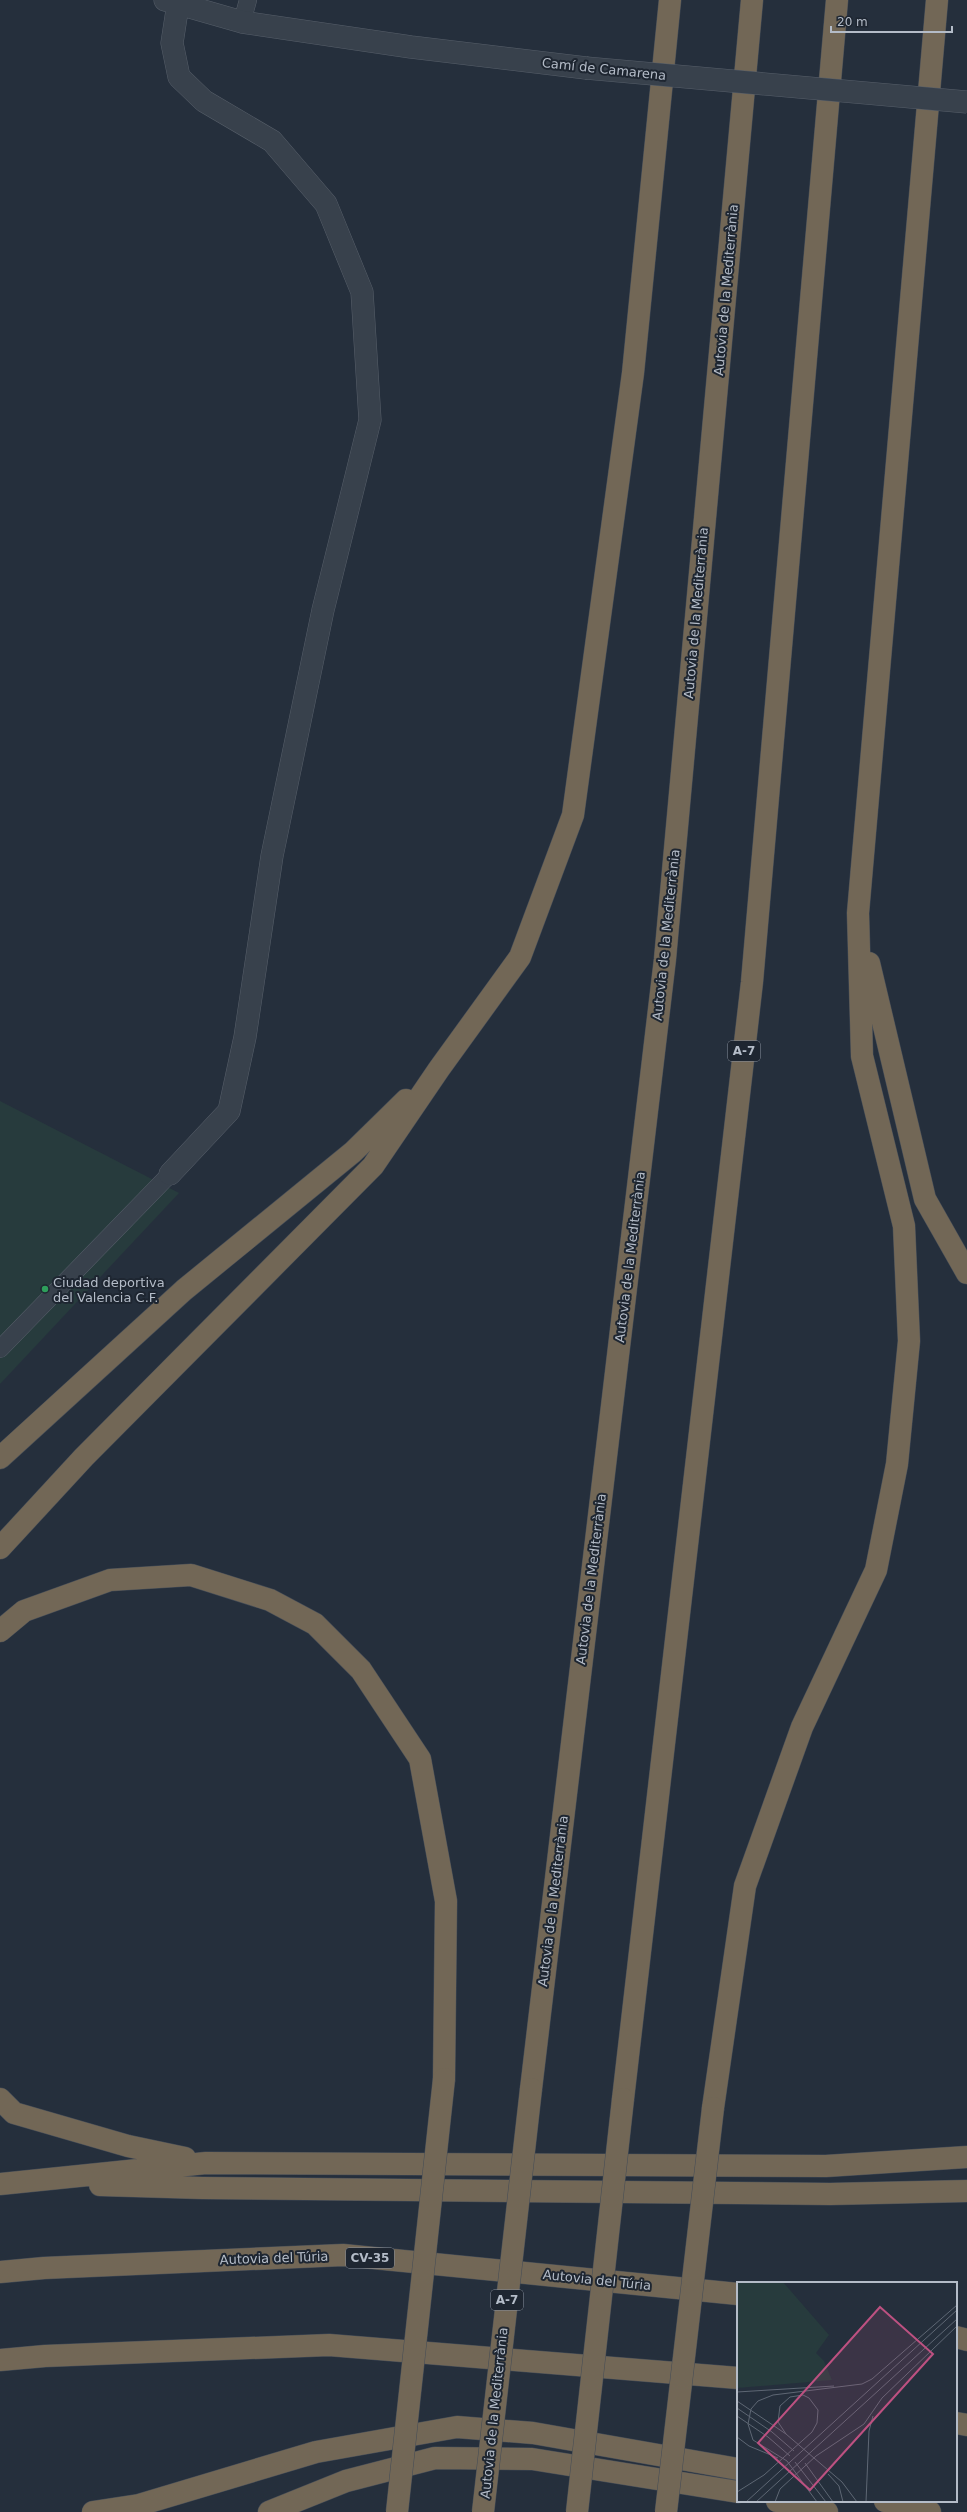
<svg xmlns="http://www.w3.org/2000/svg" width="967" height="2512" font-family="'DejaVu Sans',sans-serif">
<rect width="100%" height="100%" fill="#252f3c"/>
<!-- green -->
<path fill="#273b3d" d="M0,1101L179,1193L0,1384Z"/>
<g fill="none" stroke-linecap="round" stroke-linejoin="round">
<!-- service casing -->
<g stroke="#575f6a" stroke-width="18">
<path id="service" d="M242,22L248,0
M0,1349L170,1174"/>
</g>
<!-- minor casing -->
<g stroke="#575f6a" stroke-width="23">
<path id="minor" d="M165,0L242,22L411,47L586,68
M170,1174L229,1111L245,1037L272,856L323,610L370,420L362,292L326,204L272,141L204,101L179,77L172,43L178,4"/>
</g>
<!-- motorway casing -->
<g stroke="#444c57" stroke-width="23">
<path id="motorway" d="M869,963L925,1199L967,1273
M0,1458L184,1290L353,1152L406,1100
M0,1548L84,1457L373,1166L439,1069L520,957L573,815L633,373L670,0
M0,1631L24,1611L110,1580L191,1575L270,1600L315,1624L361,1670L420,1759L446,1901L444,2079
M531,2089L665,959L752,0
M0,2099L14,2113L128,2146L185,2158
M623,2099L752,982L837,0
M713,2108L745,1886L802,1727L876,1570L897,1464L909,1341L904,1226L862,1056L858,913L937,0
M0,2184L206,2163L826,2166L967,2157
M100,2185L202,2188L830,2194L967,2191
M0,2272L44,2268L343,2255L738,2294
M956,2337L967,2340
M0,2360L45,2356L329,2345L738,2378
M956,2423L967,2425
M777,2501L827,2512
M885,2501L930,2512
M93,2512L139,2505L316,2452L457,2427L533,2433L738,2469
M269,2512L346,2481L435,2458L532,2459L738,2492"/>
</g>
<!-- service -->
<use href="#service" stroke="#38414c" stroke-width="17"/>
<!-- minor -->
<use href="#minor" stroke="#38414c" stroke-width="22"/>
<!-- motorway -->
<use href="#motorway" stroke="#726756" stroke-width="22"/>
<!-- minor-bridge casing -->
<g stroke="#575f6a" stroke-width="23" stroke-linecap="butt">
<path id="minor-bridge" d="M586,68L967,102"/>
</g>
<!-- motorway-bridge casing -->
<g stroke="#444c57" stroke-width="23" stroke-linecap="butt">
<path id="motorway-bridge" d="M397,2512L444,2079
M483,2512L531,2089
M577,2512L623,2099
M666,2512L713,2108"/>
</g>
<!-- minor-bridge -->
<use href="#minor-bridge" stroke="#38414c" stroke-width="22"/>
<!-- motorway-bridge -->
<use href="#motorway-bridge" stroke="#726756" stroke-width="22"/>
</g>
<!-- markers -->
<circle fill="#2e9e5b" stroke="#1e2631" stroke-width="1.5" cx="45" cy="1289" r="4"/>
<g text-anchor="middle" dominant-baseline="central" stroke-width="4" stroke-linejoin="round" paint-order="stroke">
<!-- shield labels -->
<g fill="#1e2631" stroke="#878f9b" stroke-width="1">
<rect x="728" y="1041" width="32" height="20" rx="3"/>
<rect x="346" y="2248" width="48" height="20" rx="3"/>
<rect x="491" y="2290" width="32" height="20" rx="3"/>
</g>
<g font-size="12" font-weight="bold" fill="#b4bcc8">
<text x="744" y="1051">A-7</text>
<text x="370" y="2258">CV-35</text>
<text x="507" y="2300">A-7</text>
</g>
<!-- street labels -->
<g font-size="13" fill="#b4bcc8" stroke="#1e2631">
<text transform="translate(604 69) rotate(6)">Camí de Camarena</text>
<text transform="translate(726 290) rotate(-85)">Autovia de la Mediterrània</text>
<text transform="translate(696 613) rotate(-85)">Autovia de la Mediterrània</text>
<text transform="translate(666 935) rotate(-84)">Autovia de la Mediterrània</text>
<text transform="translate(630 1257) rotate(-83)">Autovia de la Mediterrània</text>
<text transform="translate(591 1579) rotate(-83)">Autovia de la Mediterrània</text>
<text transform="translate(553 1901) rotate(-83)">Autovia de la Mediterrània</text>
<text transform="translate(274 2258) rotate(-2)">Autovia del Túria</text>
<text transform="translate(597 2280) rotate(6)">Autovia del Túria</text>
<text transform="translate(494 2413) rotate(-84)">Autovia de la Mediterrània</text>
</g>
<!-- poi labels -->
<g font-size="13" fill="#b4bcc8" stroke="#1e2631" text-anchor="start">
<text x="53" y="1282">Ciudad deportiva<tspan x="53" dy="15">del Valencia C.F.</tspan></text>
</g>
</g>
<!-- overview -->
<g transform="translate(737 2282)">
<rect width="220" height="220" fill="#252f3c"/>
<path d="M0,0H46L92,53L79,71L87,79L95,98L0,106Z" fill="#273b3d"/>
<path fill="none" stroke="#5e6774" stroke-width="1" d="M0,110L97,104M0,119L49,152L105,200L120,220M0,126L35,150L57,169M0,134L31,155L53,174M0,155L12,164L41,176M58,180L89,220M68,181L96,220M91,192L102,204L106,220M0,210L27,193L75,150L80,141L81,128L72,116L66,113L53,115L43,124L41,140L49,152M9,220L220,28M19,220L220,37M38,220L43,207L79,174L127,142L145,116L220,44M80,220L50,179L16,158L11,142L14,127L21,119L36,113L125,102L135,97L220,23M129,220L132,149L136,134"/>
<path fill="#bd5181" fill-opacity="0.15" stroke="#bd5181" stroke-width="2" d="M143,25L196,72L73,208L21,161Z"/>
<rect width="220" height="220" fill="none" stroke="#b4bcc8" stroke-width="2"/>
</g>
<!-- scale -->
<path d="M831 26v6h121v-6" fill="none" stroke="#b4bcc8" stroke-width="2"/>
<text x="837" y="26" font-size="12" fill="#b4bcc8" stroke="#1e2631" stroke-width="3" paint-order="stroke">20 m</text>
</svg>
